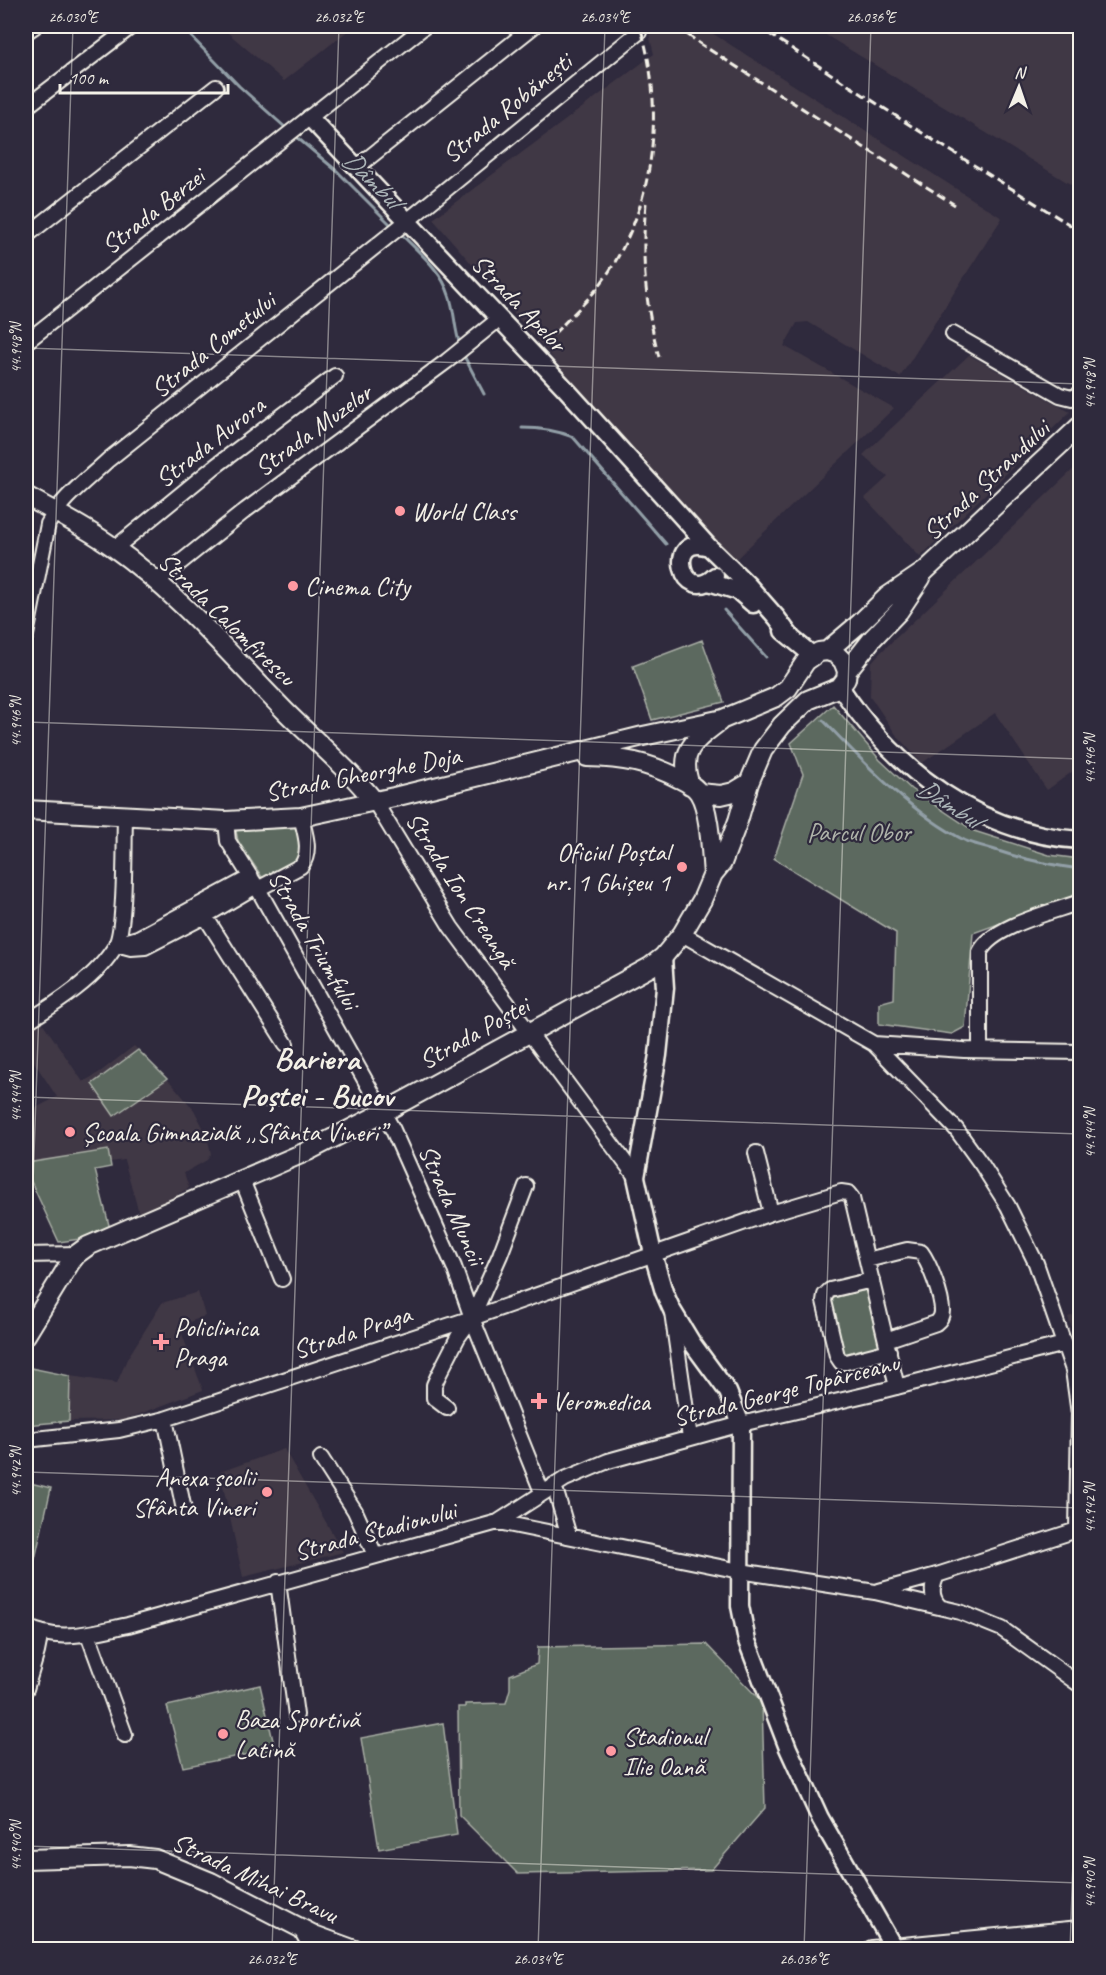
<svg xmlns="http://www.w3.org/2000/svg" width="1106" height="1975" font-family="Caveat,sans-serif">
<rect width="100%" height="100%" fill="#2f2a3d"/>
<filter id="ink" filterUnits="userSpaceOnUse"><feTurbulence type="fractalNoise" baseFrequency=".0167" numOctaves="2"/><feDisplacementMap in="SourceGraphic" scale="12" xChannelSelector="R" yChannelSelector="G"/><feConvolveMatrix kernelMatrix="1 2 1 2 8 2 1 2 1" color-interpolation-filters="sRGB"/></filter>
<g filter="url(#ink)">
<!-- built -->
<path fill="#413845" d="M220,26H354L284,81Z
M647,26H701L1002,218L900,377L808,322L797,323L784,346L894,408L734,561L624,441L433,219L654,54Z
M811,26H1080V190Z
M969,355L1070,412L920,557L865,498L888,477L863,455Z
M1080,463V766L1047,790L995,713L922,763L897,736L870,696L871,663L878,655Z
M42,1022L83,1082L100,1072L134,1046L173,1085L194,1110L206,1133L210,1149L211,1154L207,1160L184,1173L189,1188L178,1194V1196L139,1213L124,1160L110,1162L111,1167L95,1170L80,1239L59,1242L26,1167V1113L57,1097L26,1050V1031Z
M198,1292L205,1316L179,1326L203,1390L124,1420L69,1421L70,1376L117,1383L127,1359L162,1303Z
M1080,1313V1352L1068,1317Z
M284,1449L343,1552L243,1577L220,1472Z"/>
<!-- green -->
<path fill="#5b695f" stroke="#a8ada4" stroke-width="1.5" d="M702,640L724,702L652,720L633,666Z
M833,705L880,760L911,789L974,831L1049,855L1080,859V895L973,933L965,1027L952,1034L879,1024V1003L894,999L896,933L774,859L803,774L791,743Z
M298,821L303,844L301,859L264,880L238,841L236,831L244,827Z
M138,1050L167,1079L114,1116L92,1084Z
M108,1150L111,1167L95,1170L110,1229L80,1239L59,1242L28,1175L27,1163Z
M866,1290L880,1347L843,1356L829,1299Z
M26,1367L70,1376L69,1421L26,1425Z
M26,1482L51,1488L35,1559L26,1556Z
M706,1644L762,1702L765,1808L711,1870L518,1874L459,1815L458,1707H465V1704L506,1703L510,1689V1675L537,1664L538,1647Z
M260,1685L275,1749L183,1767L167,1706Z
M443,1723L457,1835L379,1849L361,1738Z"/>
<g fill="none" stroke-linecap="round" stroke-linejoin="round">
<!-- stream -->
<path stroke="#929fa7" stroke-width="3" d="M181,26L239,86L287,129
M294,135L338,172L393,227
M400,233C418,252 441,269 449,295C455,311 454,328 460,345
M463,354L484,394
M522,428C540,428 556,430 573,437L666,544
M724,610L766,657
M823,720C864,763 912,814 966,841C973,844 983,846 992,849C1021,859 1050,865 1080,869"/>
<!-- minor casing -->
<g stroke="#f4f1e8" stroke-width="18">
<path id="minor" d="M26,32L35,26
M26,107L132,26
M356,168L534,26
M26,236L216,87
M953,334L1060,395L1072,398L1080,394
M26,342L425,26
M115,548L213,468L335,376
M156,582L246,510L447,361L499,319
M26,635L48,524C61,498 87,480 108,460L406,222L639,32
M375,802L451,927L636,1177
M226,821L228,841L258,889L393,1130L454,1267L472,1318L542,1492
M258,889L301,866C312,852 305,833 301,817
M205,916L286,1044
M682,934L874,1044L956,1129L982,1165L1008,1206L1036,1263L1073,1370L1079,1414L1077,1530
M121,943L138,938L251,877
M116,944L131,948L145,947L205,916L256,886
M26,1022C56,1004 98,977 116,945C126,926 124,842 125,817
M874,1044L964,1050L1080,1052
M980,1050V952C992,926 1053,912 1080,902
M756,1153L771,1213
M242,1180L282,1279
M26,1255L77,1254
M867,1260L907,1250L921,1252C930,1264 942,1297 942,1311C942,1317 940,1320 936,1323L886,1340
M872,1280L830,1290L825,1295L824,1301L837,1356L841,1362H846L889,1351
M672,1312L690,1438
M447,1408L434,1398V1385L438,1376L458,1337L472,1318L500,1255L526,1186
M165,1419L184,1510
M26,1440L119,1430L165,1419L472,1318L771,1213L841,1192L848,1193L852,1198L897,1387
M321,1458L355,1511L375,1555
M554,1485L569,1536
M498,1522L565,1479L608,1461L741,1424L873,1393L1064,1344
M937,1575C932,1586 930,1596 939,1606
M278,1582L296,1715
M879,1591L937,1575L1080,1529
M26,1626C57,1644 95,1632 128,1625L498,1522L740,1571L875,1592L960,1612L1002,1629L1080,1685
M88,1634L125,1735
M26,1689L37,1652L41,1632
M300,1928L312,1950"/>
</g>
<!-- tertiary casing -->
<g stroke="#f4f1e8" stroke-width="21">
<path id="tertiary" d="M310,118L564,387L709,547L748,585L777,618L791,637
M709,547C664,532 682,608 715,576
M709,582L738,591L753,604
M783,631L812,655
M840,687C895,770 979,834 1080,840
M663,957L665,988L658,1055L636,1177L653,1254L664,1292L672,1310L692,1343L728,1392L741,1424L740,1606L747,1641L788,1748L820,1818L894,1948"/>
</g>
<!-- secondary casing -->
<g stroke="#f4f1e8" stroke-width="22">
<path id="secondary" d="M26,496C55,512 85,527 113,547C177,592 230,655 285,711C315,741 349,769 375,802
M827,651L860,623L888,596L925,571L1080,426
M587,757C623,758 648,762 680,779C686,782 695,786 699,793C710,810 711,853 713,874
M690,785C678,751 694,741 719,722
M699,793L721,795L734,792L749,783L763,750L782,725L808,700L840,687L846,679L847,671L873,638L899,611L921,578
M26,810L226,821L301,817L394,797L643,736L723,719L776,697L788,688L806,661L819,652L827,651L836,654L843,661L847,671
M26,1335L70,1263L77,1254L88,1246L308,1151L384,1112L650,967L663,957L682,934L702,900L713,874L722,863L738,821L749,783
M26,1859L129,1856L155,1859L211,1882L314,1935L355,1950
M872,1950L1080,1930"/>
</g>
<!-- minor -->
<use href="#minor" stroke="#2f2a3d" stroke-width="14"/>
<!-- tertiary -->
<use href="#tertiary" stroke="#2f2a3d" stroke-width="16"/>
<!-- secondary -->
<use href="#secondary" stroke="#2f2a3d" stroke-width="18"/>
<!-- rail -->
<path stroke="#f4f1e8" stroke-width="3" stroke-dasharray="9 4.5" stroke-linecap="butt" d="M676,26L699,43L955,205
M757,26L930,138L1080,231
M646,203C641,256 645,305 659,357
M554,334C567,320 582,306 595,291C654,217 667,114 640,26"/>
</g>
</g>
<!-- ticks -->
<path fill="none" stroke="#f4f1e8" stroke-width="1.5" stroke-opacity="0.45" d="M26,348L1080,384M26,722L1080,759M26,1097L1080,1134M26,1386L73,26M26,1472L1080,1508M26,1846L1080,1883M272,1950L339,26M538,1950L605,26M804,1950L871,26M1070,1950L1080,1653"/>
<!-- markers -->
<g fill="#ff9aa2" stroke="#2f2a3d" stroke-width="2">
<circle cx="400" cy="511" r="6"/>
<circle cx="293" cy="586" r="6"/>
<circle cx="682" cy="867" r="6"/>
<circle cx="70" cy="1132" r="6"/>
<path d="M158 1333h6v6h6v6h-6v6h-6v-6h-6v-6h6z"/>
<path d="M536 1392h6v6h6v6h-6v6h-6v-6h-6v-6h6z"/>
<circle cx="267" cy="1492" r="6"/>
<circle cx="223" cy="1734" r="6"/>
<circle cx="611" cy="1751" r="6"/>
</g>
<g text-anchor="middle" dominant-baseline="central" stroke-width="4.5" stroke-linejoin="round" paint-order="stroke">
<!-- street labels -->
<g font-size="26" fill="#f4f1e8" stroke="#2f2a3d">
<text transform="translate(507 108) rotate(-39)">Strada Robănești</text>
<text transform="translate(153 211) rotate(-38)">Strada Berzei</text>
<text transform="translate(519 303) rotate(46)">Strada Apelor</text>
<text transform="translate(213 345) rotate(-39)">Strada Cometului</text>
<text transform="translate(313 430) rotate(-36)">Strada Muzelor</text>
<text transform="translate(210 442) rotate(-38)">Strada Aurora</text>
<text transform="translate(986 480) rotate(-43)">Strada Ștrandului</text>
<text transform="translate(227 619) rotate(44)">Strada Calomfirescu</text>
<text transform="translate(363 774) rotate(-11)">Strada Gheorghe Doja</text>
<text transform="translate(461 890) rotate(57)">Strada Ion Creangă</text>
<text transform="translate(314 940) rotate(60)">Strada Triumfului</text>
<text transform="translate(474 1033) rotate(-29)">Strada Poștei</text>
<text transform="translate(452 1205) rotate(66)">Strada Muncii</text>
<text transform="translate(352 1332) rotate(-18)">Strada Praga</text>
<text transform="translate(786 1390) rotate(-14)">Strada George Topârceanu</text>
<text transform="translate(375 1531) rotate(-15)">Strada Stadionului</text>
<text transform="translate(255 1878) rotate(25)">Strada Mihai Bravu</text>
</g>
<!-- poi labels -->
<g font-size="26" fill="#f4f1e8" stroke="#2f2a3d" text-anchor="start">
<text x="412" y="511">World Class</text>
<text x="305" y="586">Cinema City</text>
<text x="670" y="852" text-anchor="end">Oficiul Poștal<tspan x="670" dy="30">nr. 1 Ghișeu 1</tspan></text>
<text x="82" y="1132">Școala Gimnazială ,,Sfânta Vineri”</text>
<text x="174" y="1327">Policlinica<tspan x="174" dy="30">Praga</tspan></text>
<text x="552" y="1401">Veromedica</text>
<text x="255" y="1477" text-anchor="end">Anexa școlii<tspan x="255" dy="30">Sfânta Vineri</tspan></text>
<text x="235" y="1719">Baza Sportivă<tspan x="235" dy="30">Latină</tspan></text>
<text x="623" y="1736">Stadionul<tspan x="623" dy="30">Ilie Oană</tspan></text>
</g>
<!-- park labels -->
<g font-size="26" fill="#afb4aa" stroke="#2f2a3d">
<text x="859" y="832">Parcul Obor</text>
</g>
<!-- water labels -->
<g font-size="27" font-style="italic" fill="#abb4b7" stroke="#2f2a3d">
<text transform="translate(372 179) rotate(44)">Dâmbul</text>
<text transform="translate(949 803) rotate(32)">Dâmbul</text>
</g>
<!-- district labels -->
<g font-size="32" font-weight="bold" fill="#f4f1e8" stroke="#2f2a3d">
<text x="317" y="1058">Bariera<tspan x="317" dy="37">Poștei - Bucov</tspan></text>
</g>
</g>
<!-- margin -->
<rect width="1106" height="1975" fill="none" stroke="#2f2a3d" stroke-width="66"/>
<!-- north arrow -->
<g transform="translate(1019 87) rotate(2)" stroke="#2f2a3d" stroke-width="4.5" paint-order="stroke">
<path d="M0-4.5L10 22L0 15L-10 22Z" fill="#f4f1e8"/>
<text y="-9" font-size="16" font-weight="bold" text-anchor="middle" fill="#f4f1e8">N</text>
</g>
<!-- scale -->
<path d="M60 84v9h168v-9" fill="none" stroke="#f4f1e8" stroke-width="3"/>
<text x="69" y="84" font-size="18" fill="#f4f1e8" stroke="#2f2a3d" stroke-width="4.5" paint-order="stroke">100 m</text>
<rect x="33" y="33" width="1040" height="1909" fill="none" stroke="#f4f1e8" stroke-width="2"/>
<g font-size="15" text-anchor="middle" fill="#f4f1e8">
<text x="73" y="22">26.030°E</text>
<text x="339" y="22">26.032°E</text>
<text x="605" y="22">26.034°E</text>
<text x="871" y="22">26.036°E</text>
<text transform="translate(16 348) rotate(-90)" y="5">44.948°N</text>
<text transform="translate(1090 384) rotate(-90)" y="5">44.948°N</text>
<text transform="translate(16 722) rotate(-90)" y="5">44.946°N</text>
<text transform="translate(1090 759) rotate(-90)" y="5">44.946°N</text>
<text transform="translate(16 1097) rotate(-90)" y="5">44.944°N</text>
<text transform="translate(1090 1133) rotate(-90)" y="5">44.944°N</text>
<text transform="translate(16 1472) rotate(-90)" y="5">44.942°N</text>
<text transform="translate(1090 1508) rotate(-90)" y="5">44.942°N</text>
<text transform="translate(16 1846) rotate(-90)" y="5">44.940°N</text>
<text transform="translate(1090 1883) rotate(-90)" y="5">44.940°N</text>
<text x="272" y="1964">26.032°E</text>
<text x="538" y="1964">26.034°E</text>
<text x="804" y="1964">26.036°E</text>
</g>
</svg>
